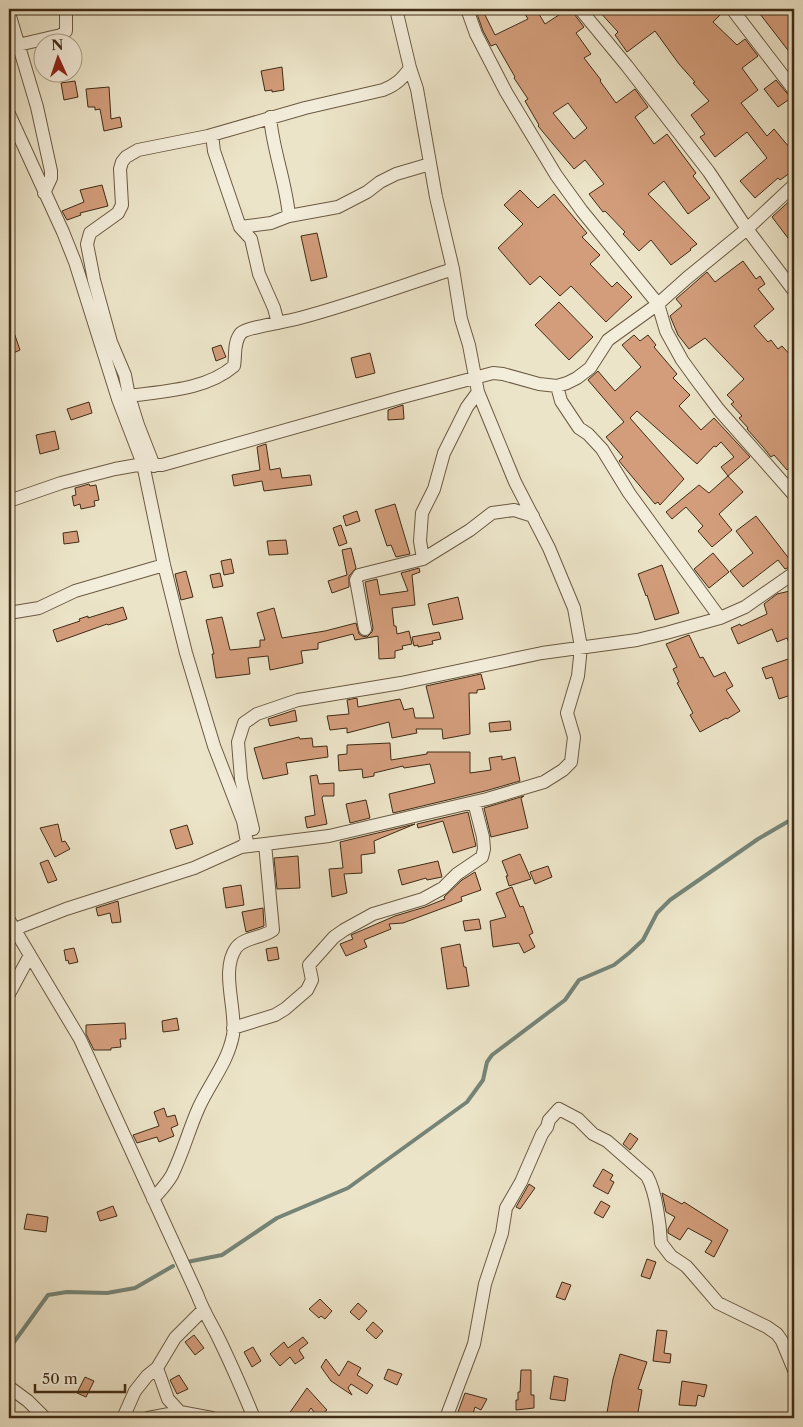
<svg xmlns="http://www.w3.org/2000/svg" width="803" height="1427" font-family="'Libre Caslon Text',serif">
<rect width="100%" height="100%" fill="#ece4c8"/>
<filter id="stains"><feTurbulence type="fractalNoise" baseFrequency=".004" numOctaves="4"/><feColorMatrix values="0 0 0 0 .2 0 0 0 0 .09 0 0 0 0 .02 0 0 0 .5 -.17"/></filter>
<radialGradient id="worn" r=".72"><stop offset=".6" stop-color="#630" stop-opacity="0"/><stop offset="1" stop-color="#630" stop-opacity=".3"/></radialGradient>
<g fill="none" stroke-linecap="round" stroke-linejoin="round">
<!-- stream -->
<path stroke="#758477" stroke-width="4" d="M187,1262L222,1255L277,1218L348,1188L467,1102L483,1080L487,1062L492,1055L565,1000L579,980L614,965L629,953L643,940L657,913L670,900L758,839L794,818
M9,1349L48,1295L67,1292L107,1293L135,1288L173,1266"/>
</g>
<!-- building -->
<path fill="#d39d7b" stroke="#402c16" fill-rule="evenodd" d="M482,9L495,35L528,19L525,14L528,12L526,9H536L545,24L568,9H572L574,14L584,27L576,33L591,54L584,58L601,80L600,81L616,103L635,89L648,107L635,117L654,144L667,134L696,173L693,176L710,198L688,214L664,181L648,194L697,244L690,249L691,250L671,265L651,240L639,251L623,234L625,232L605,211L603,212L589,194L604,184L585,160L574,169L538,126L539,125L525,101L528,99L514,78L515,77L496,44L491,46L483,31L476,11ZM568,103L587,128L574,139L553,113Z
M597,9H724V11L713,22L737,45L745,39L758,56L742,68L758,90L741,103L767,136L774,129L789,147L794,141V170L780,180L778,178L755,198L740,181L767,158L747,132L715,157L700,137L705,134L691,115L709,101L693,83L695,82L679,64L655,31L627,52L615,35L618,32Z
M766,9H794V58L760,14Z
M282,67L284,90L272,92V90L265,91L261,71Z
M776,80L791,98L778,107L764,89Z
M75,81L78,97L64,100L61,83Z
M109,87L111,119L120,117L122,127L104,131L100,109L95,110V107H88L86,89Z
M102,185L108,206L80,213L81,215L67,220L62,211L84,202L80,190Z
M520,190L538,208L554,194L587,233L582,237L600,255L590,264L612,287L617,282L632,297L606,322L571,286L560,296L540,276L530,285L498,248L523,224L504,205Z
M794,197V246L772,217Z
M317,233L327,277L311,281L301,236Z
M743,261L756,279L760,276L765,284L758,289L774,309L754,326L768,342L771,340L778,349L782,346L794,359V380L789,385L794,391V475L788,469L787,470L774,455L771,457L763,447L747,429L748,428L739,418L742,416L731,404L734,402L727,395L744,379L705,338L689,349L678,335L670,316L682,306L676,299L707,272L715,282Z
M559,302L593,337L569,360L535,325Z
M10,321L20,350L9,355V322Z
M634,335L640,341L648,335L656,345L654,347L677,374L673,378L690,395L679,406L701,430L714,418L750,457L728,476L721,467L734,457L721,442L716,447L714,446L697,464L637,411L630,418L684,479L660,505L658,502L655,504L619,461L623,457L606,437L624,422L588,380L598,371L615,391L641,367L622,345Z
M221,345L226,357L216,361L212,348Z
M370,353L375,373L356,378L351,358Z
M89,402L92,413L71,420L67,409Z
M403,405L404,419L388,420V410Z
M55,431L59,449L40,454L36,435Z
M266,444L270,470L280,468L282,478L310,475L312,485L264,491L262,481L234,486L232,475L260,470L257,447Z
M728,476L743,492L719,514L732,530L712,547L698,531L703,526L686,507L672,519L666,512L699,485L709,493Z
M89,484L90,486L96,485L99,500L94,501L95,506L81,509L80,504L74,506L72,496L76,495L75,488Z
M395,504L410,554L396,557L391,545L387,546L375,510Z
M357,511L360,521L346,526L343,516Z
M756,516L794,565L785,569L778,560L743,587L730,571L753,553L736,531Z
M341,525L347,543L339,546L333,528Z
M77,531L79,542L64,544L63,533Z
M286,540L288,554L269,555L267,541Z
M351,548L356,568L349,576V587L332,593L328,581L347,575L342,550Z
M713,553L729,572L709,588L694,569Z
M231,559L234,573L224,575L221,561Z
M662,565L679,613L655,620L647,595L646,596L638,574Z
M419,568L420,572L412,575L415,605L392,608L394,626H396L397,634L409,631L412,644L402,646L403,649L395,651V658L379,659L378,636L355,640L353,634L318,643V649L301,651L303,663L270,670L268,656L248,658L250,674L216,678L212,654H214L206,620L222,617L230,650L260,647V640H265L257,613L274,608L282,638L325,631L356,623L359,634L362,636L367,637L372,632L373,628L365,582L377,579L380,595L408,591L401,573Z
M186,571L193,597L181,600L175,574Z
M220,573L223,586L213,588L210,575Z
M794,590V655L787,638L777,642L772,629L738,644L731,628L740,624L741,626L767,614L764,604L777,594Z
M458,597L463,619L433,625L428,604Z
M123,607L127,619L108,625L107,624L57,642L53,630L80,621L79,619L88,616V618Z
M439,632L441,639L432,641L433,644L418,647V645L414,646L412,637Z
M689,635L700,658L703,657L714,677L725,672L733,686L726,690L740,711L727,719L726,718L700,732L690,715L693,713L677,683L679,682L673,669L677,667L666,644Z
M794,657V694L779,699L772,677L766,679L762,668Z
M481,674L485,689L477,690V693H469L470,734L443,739L442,729H416L417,733L392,738L389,722L347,733V728L330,730L327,716L349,714L347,700L357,698L358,707L400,699L404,710L413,708L415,718H434L426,686Z
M295,710L297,721L270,726L268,719Z
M510,721L511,730L490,732L489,723Z
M299,737L300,739L312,738L313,747L327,746L328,757L286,763L288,774L263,779L254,748Z
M390,743L391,760L427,754V752H470V773L491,770L489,758L502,756V760L515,757L520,781L485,791L393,813L389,794L435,783L430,764L404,768L403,766L374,773V776L363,778L362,769L339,771L338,755L347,754V745Z
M317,775L319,784L334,783V796H323L322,798L327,824L307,828L305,817L315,815L310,776Z
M524,796L521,798L528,828L491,837L484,808Z
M366,800L370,818L350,823L346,804Z
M468,812L476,846L453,853L443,821L418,828L417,824Z
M58,824L62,842L65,841L70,849L55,857L40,828Z
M415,824L374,841L375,853L361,855L362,873L344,874L347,893L332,897L329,869L343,868L340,842Z
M187,825L193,844L176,849L170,830Z
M520,854L531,879L509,886L506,876H508L502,861Z
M298,856L300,888L277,889L274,858Z
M48,860L57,880L48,883L40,863Z
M438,861L442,877L427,880L426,878L402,885L398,870Z
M548,866L552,877L535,884L530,872Z
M475,872L481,890L461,897L462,901L403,923L389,924L391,929L364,940L367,947L346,956L340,944L353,939L351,935L395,916L425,907L445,899L444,897L462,880Z
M241,885L244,905L226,908L223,888Z
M512,887L520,907L523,906L533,933L529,935L535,947L524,953L519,943L493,947L490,921L506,917L496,893Z
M118,901L121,922L112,923L110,913L98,916L96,908Z
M263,908L264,926L246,932L242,912Z
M479,919L481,929L465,931L463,921Z
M460,944L464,967H466L469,986L447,989L441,948Z
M277,947L279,959L268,961L266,949Z
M74,948L78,962L69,964L68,960L66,961L64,950Z
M177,1018L179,1030L163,1032L162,1021Z
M125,1023L126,1039H120L121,1047L111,1048V1050H94L86,1034V1025Z
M164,1108L167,1117L175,1115L178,1125L171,1128L174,1136L159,1142L157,1137L137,1143L133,1135L159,1126L154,1112Z
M630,1133L638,1139L630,1150L623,1144Z
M603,1169L613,1175L610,1180L614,1182L608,1194L593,1186Z
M529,1184L535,1188L520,1209L516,1207Z
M662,1193L682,1204L684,1202L728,1230L714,1257L705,1252L712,1241L688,1228L680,1240L668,1233V1229L675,1217L666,1212Z
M601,1201L610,1206L603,1218L594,1213Z
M113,1206L117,1216L100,1221L97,1212Z
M27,1214L48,1217L46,1232L24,1229Z
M647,1259L656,1262L650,1279L641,1276Z
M562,1282L571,1285L565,1300L556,1297Z
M320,1299L332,1311L325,1319L321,1316L319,1318L309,1309Z
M358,1303L367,1311L359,1320L350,1312Z
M373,1322L383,1331L376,1339L366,1330Z
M657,1330L667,1331L664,1353L671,1354L670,1363L653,1361Z
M194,1335L204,1348L195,1355L185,1342Z
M303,1337L308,1343L299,1350L304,1358L295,1364L290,1357L280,1366L270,1354L284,1342L288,1348Z
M253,1347L261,1361L252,1367L244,1352Z
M620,1354L647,1362L638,1389L642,1390L637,1418H606L613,1379Z
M326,1359L339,1376L348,1361L361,1368L357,1375L373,1385L367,1394L351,1384L348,1388L352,1395L331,1381L321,1367Z
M388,1369L402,1374L397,1385L384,1379Z
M521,1370H531V1395H534V1408L516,1410V1400H518V1392H520Z
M179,1375L188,1389L177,1394L170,1380Z
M554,1376L568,1379L565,1401L550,1399Z
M85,1377L94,1381L86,1397L77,1393Z
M682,1381L707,1385L704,1397L698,1395L696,1406L679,1405Z
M307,1388L327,1410L318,1417L311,1408L304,1418H286Z
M465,1393L487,1399L481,1410L475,1407L472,1417L458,1412Z"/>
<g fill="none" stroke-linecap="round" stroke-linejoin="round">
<!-- street casing -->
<g stroke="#6b5a42" stroke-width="14">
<path id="street" d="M467,9L476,34L506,92L556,175L582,211L658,304L666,331L682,360L695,378L719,410L794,495
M580,9L627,66L709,172L747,229L794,291
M732,9L794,90
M9,13L37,107L51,171V178L44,193
M18,45L61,35L66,31V9
M9,114L63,232L75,262L118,399L143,464L164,565L186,653L214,746L243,821L247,842L241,847L194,868L66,909L15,929
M270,117C273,151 286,182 289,216
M212,135L214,151L240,227L251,239L259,274L274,308L278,323
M240,227L271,223L289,216L338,207L367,192L380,182L396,174L430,164
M557,386L561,401L579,428L588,434L602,449L629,493L661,537L720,618
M129,396C164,391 206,390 234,366C236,356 233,342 241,333C248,327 285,322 296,319C350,305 401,286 453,269
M154,466L138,425L129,396L125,375L111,342L94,280L87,244L90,233L118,213L122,205L120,169L122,162L126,157L138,150L208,136L305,108L383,90C396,85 402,79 410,68
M9,501L61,483L115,469L143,464L162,465L399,398L493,373L503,374L539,384L557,386L567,383L577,378L590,368L608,340L658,304L687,278L747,229L794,185
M423,559L420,541L422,513L434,489L444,453L467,407L478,392
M9,613L39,608L75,591L164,565
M365,629L356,580L359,575L423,559L470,530L492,513L514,510L533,516
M253,829L241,779L238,742L244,723L257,714L298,700L401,683L542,653L637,640L666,633L720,618L745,607L794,573
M241,847L329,836L487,799L544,782L563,770L571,762L574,737L567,713L578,676L581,647L574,608L549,548L515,482L478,392L469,345L461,319L453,269L436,197L417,89L410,68L396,9
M9,920L80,1039L197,1294C202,1308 209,1320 216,1333C230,1361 242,1389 254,1418
M9,994L30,955
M233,1028L275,1015L285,1009L307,990L312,980L309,965L334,937L344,930L373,914L423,899L443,888L457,874L482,857L484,849L483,837L474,802
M153,1199C160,1191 167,1184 172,1175C183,1153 189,1129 199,1107C210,1083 228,1062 233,1035C237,1010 220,971 236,948C244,937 263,938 273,930L265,844
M157,1368L168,1399L180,1412L212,1418
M9,1387L28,1401L45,1418
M123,1418L135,1391L147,1376L157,1368L175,1338L203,1310
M148,1418L180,1412
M446,1418L474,1344L485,1284L502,1233L506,1208L521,1182L542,1134L547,1127L549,1120L559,1109L578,1119L593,1134L607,1141L647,1176C656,1192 660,1224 661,1243L671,1256L686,1266L694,1275L718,1303L767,1327L777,1334L782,1341L794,1370"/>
</g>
<!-- street -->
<use href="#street" stroke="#f3eddb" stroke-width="12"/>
</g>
<!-- margin -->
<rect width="803" height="1427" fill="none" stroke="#ece4c8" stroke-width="30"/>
<rect x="10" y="10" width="783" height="1407" fill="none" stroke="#402c16" stroke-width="2.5"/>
<rect x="15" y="15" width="773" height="1397" fill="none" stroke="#402c16"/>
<!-- north arrow -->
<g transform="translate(58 58) rotate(357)"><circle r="24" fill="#f3eddb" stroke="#aba08c"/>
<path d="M0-4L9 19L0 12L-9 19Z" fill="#8f2418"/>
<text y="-8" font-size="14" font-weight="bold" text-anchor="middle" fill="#402c16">N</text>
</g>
<!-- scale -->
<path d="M35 1384v8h90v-8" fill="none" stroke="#402c16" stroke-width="2.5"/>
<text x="42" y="1384" font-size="15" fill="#402c16" stroke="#f3eddb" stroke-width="4" paint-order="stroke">50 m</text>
<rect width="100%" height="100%" filter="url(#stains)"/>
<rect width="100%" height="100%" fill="url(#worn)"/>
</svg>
